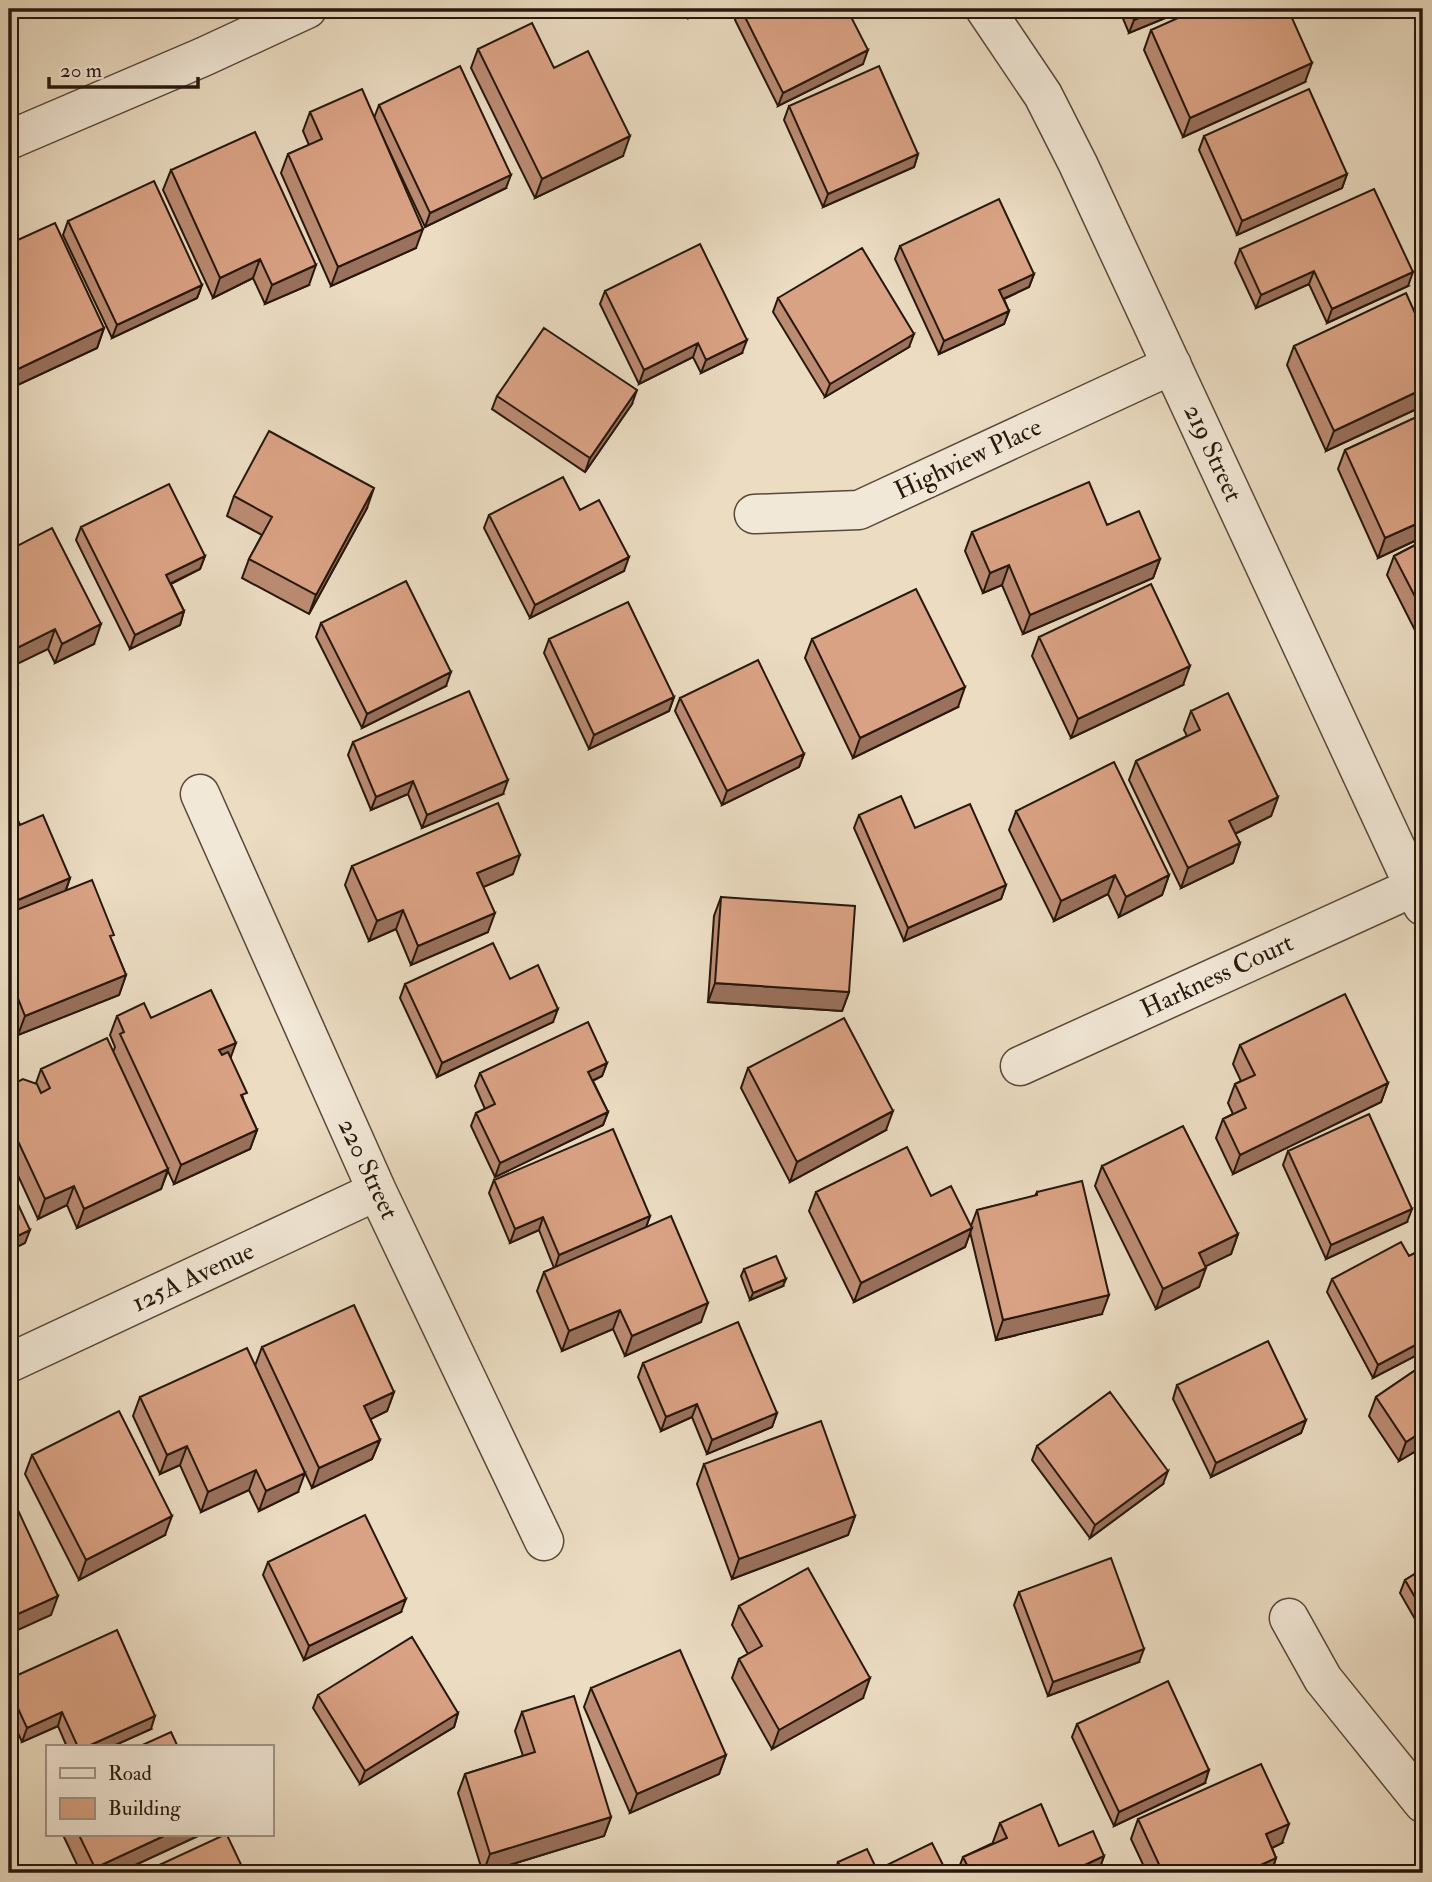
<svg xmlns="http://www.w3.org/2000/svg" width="1432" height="1882" font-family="'IM FELL Double Pica',serif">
<rect width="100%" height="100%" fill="#ebdcc2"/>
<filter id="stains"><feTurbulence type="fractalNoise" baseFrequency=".00286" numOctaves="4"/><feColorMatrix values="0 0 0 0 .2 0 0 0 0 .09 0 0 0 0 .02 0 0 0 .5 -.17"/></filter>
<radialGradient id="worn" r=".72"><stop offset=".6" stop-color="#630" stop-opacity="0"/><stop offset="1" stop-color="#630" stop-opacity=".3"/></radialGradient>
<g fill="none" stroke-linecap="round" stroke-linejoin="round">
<!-- minor casing -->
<g stroke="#58483a" stroke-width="41">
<path id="minor" d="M985,9L1043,95L1078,164L1423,906
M9,140L203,57L307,9
M754,514L859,510L1172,365
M200,794L377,1191L544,1541
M1020,1066L1414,887
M9,1363L377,1191
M1289,1618L1323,1679L1423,1803"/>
</g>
<!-- minor -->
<use href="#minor" stroke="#f2e8d7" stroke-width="38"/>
</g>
<!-- wall -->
<path fill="#bb8b72" stroke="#27170d" stroke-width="2" d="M685,9H708L689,18Z
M739,9H847L863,64L778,106L735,20Z
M1119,9H1187L1129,33Z
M1151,30L1305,82L1183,137L1144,50Z
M478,49L554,68L623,156L535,198L471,68Z
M379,105L506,188L425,227L379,129L416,248L331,286L281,173L288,154L309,145L303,131L310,112L374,118Z
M789,106L918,154L914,167L823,207L784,120Z
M1204,136L1347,174L1342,188L1237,235L1199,150Z
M171,170L309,285L265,304L253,278L213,298L163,190Z
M68,221L202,285L197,298L112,338L63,235Z
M9,244L104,328L97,348L9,389Z
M900,246L1034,274L1029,287L1004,299L1009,311L1004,324L939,354L895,259Z
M1240,249L1408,286L1327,323L1309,284L1256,308L1235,263Z
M605,291L742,353L701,373L693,357L639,384L600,304Z
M778,298L909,347L825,397L773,312Z
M1423,331V406L1326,451L1287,365L1294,346Z
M497,396L632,404L585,472L492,409Z
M1423,414V537L1378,558L1338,469L1345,450Z
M234,496L367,508L309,614L242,578L249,559L262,535L227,516Z
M580,510L624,571L530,618L484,528L489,515Z
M1107,525L1160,559L1153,578L1023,634L1002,585L983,593L965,551L972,532Z
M81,527L205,556L200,569L171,584L184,611L180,625L130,649L76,540Z
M1423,541V646L1387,575L1394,556Z
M9,550L94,644L55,663L48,649Z
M321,623L446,686L362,728L316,637Z
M1039,637L1183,685L1071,738L1032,656Z
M549,639L674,697L669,711L589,749L544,653Z
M812,639L958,707L853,758L805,658Z
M680,698L804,754L799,767L722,805L675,711Z
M1191,711L1278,797L1271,816L1235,834L1240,843L1233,863L1181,888L1129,780L1136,761L1187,736L1184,730Z
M353,742L503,794L422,828L408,794L371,810L348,755Z
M1016,811L1169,875L1162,895L1119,917L1108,894L1054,921L1009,830Z
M859,815L915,828L1006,885L1001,899L904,941L854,828Z
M20,825L70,878L66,890L112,941L126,975L119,995L18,1035L10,1015L9,1016V913L12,912L9,903Z
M352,866L513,874L483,887L488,932L411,965L396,929L369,941L345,885Z
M721,897L849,992L842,1011L708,1002L714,916Z
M510,979L553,1022L437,1077L400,998L405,984Z
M117,1016L151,1018L230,1057L244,1101L257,1130L250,1149L174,1184L168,1171L161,1189L77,1228L67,1205L38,1219L9,1156V1086L36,1083L41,1069L113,1052L115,1047L110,1035Z
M1240,1045L1388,1083L1381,1102L1233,1174L1216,1138L1223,1119L1233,1114L1228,1103L1235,1084L1241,1081L1233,1064Z
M607,1063L602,1076L593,1081L608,1112L603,1125L495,1177L471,1126L476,1113L485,1109L475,1086L480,1073Z
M748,1068L886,1130L790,1182L741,1088Z
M1288,1151L1407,1222L1326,1259L1283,1165Z
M1102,1166L1238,1234L1231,1254L1205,1266L1199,1287L1156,1309L1095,1186Z
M494,1180L650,1216L646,1227L701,1322L625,1356L613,1329L562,1351L537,1291L544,1272L554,1268L539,1230L510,1243L489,1193Z
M816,1192L931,1196L971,1226L977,1210L1035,1196L1037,1192L1102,1314L996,1340L970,1232L965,1247L854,1302L809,1211Z
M1423,1249V1352L1373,1378L1327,1292L1332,1279L1409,1256Z
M744,1269L783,1286L750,1300L741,1276Z
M262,1347L394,1392L387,1411L370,1419L380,1440L372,1459L312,1488L255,1366Z
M643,1363L777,1413L772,1427L707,1454L692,1417L661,1431L638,1377Z
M1423,1365V1461L1416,1451L1399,1461L1369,1416L1376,1397Z
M1177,1385L1306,1420L1301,1433L1211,1477L1173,1399Z
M140,1397L298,1492L259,1511L249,1490L201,1512L180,1465L160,1474L133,1416Z
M1037,1446L1163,1484L1090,1538L1032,1460Z
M32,1455L165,1535L79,1580L25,1474Z
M704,1464L855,1516L848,1535L732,1579L697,1484Z
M268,1562L401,1612L304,1660L263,1575Z
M1423,1569V1633L1400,1593L1405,1580Z
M1019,1592L1139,1662L1048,1696L1014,1605Z
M739,1606L863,1698L772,1749L732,1678L739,1659L748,1654L732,1625Z
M9,1679L151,1729L111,1747H67L58,1726L22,1742L9,1713Z
M591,1688L726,1755L719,1774L630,1813L584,1707Z
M318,1695L458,1713L454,1727L360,1784L313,1708Z
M522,1712L611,1817L604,1836L483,1873L458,1793L465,1774L523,1756L515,1731Z
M1077,1724L1205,1783L1114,1826L1072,1737Z
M1138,1819L1282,1843L1272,1848L1276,1858L1271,1873H1147L1131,1839Z
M1000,1823L1059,1846L1104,1856L1098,1873H957L963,1857L993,1843V1842Z
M63,1835H200L118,1873H81Z
M838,1862L877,1870L947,1873H834Z"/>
<!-- shaded-wall -->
<path fill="#99715c" stroke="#27170d" stroke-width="2" d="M9,9H21L9,14Z
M693,9H708L689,18Z
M1159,9H1187L1129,33L1134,20Z
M868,50L863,64L778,106L783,93Z
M1312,63L1305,82L1183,137L1190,118Z
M630,136L623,156L535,198L542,179Z
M918,154L914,167L823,207L828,194Z
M1347,174L1342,188L1237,235L1242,221Z
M511,175L506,188L425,227L430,213Z
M423,229L416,248L331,286L338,267Z
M260,259L253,278L213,298L220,278Z
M316,265L309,285L265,304L272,285Z
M1314,271L1309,284L1256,308L1261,295Z
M1413,272L1408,286L1327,323L1332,309Z
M1034,274L1029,287L994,303L999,290Z
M202,285L197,298L112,338L117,325Z
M1009,311L1004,324L939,354L944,341Z
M104,328L97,348L9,389L16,370Z
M914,334L909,347L825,397L830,384Z
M747,340L742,353L701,373L706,360Z
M698,343L693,357L639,384L644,370Z
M1423,389V406L1326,451L1334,431Z
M637,390L632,404L585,472L590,458Z
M374,488L367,508L309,614L316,595Z
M1423,521V537L1378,558L1385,538Z
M205,556L200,569L161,588L166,575Z
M629,557L624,571L530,618L535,605Z
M1160,559L1153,578L1023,634L1030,615Z
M1009,565L1002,585L983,593L990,573Z
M184,611L180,625L130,649L135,635Z
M101,624L94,644L55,663L62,644Z
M55,629L48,649L9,668V652Z
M1190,666L1183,685L1071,738L1078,719Z
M451,672L446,686L362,728L367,714Z
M965,687L958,707L853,758L860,738Z
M674,697L669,711L589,749L594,735Z
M804,754L799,767L722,805L727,791Z
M508,780L503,794L422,828L427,815Z
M413,781L408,794L371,810L376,797Z
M1278,797L1271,816L1222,840L1229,821Z
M1240,843L1233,863L1181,888L1188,868Z
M520,855L513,874L470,893L477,873Z
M1115,875L1108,894L1054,921L1061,901Z
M1169,875L1162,895L1119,917L1126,897Z
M70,878L65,892L13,913L18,900Z
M1006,885L1001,899L904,941L908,928Z
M14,890L9,903V892Z
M403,910L396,929L369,941L377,921Z
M495,913L488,932L411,965L418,946Z
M126,975L119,995L18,1035L25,1016Z
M715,983L849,992L842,1011L708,1002Z
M17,996L10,1015L9,1016V1000Z
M558,1009L553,1022L437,1077L442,1063Z
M236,1043L229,1062L212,1070L219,1050Z
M607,1063L602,1076L583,1085L588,1072Z
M1388,1083L1381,1102L1233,1174L1240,1155Z
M893,1111L886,1130L790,1182L797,1162Z
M608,1112L603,1125L495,1177L500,1163Z
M257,1130L250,1149L174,1184L181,1165Z
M168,1169L161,1189L77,1228L84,1209Z
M74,1186L67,1205L38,1219L45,1199Z
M1412,1209L1407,1222L1326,1259L1331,1245Z
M650,1216L645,1230L555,1268L559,1255Z
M543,1217L539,1230L510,1243L515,1229Z
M972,1228L965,1247L854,1302L861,1283Z
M30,1230L25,1243L9,1251V1240Z
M1238,1234L1231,1254L1192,1273L1199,1253Z
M1206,1268L1199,1287L1156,1309L1163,1289Z
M786,1279L783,1286L750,1300L753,1293Z
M1109,1295L1102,1314L996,1340L1003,1320Z
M708,1303L701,1322L625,1356L632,1336Z
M620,1310L613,1329L562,1351L569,1331Z
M1423,1341V1352L1373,1378L1378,1365Z
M394,1392L387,1411L357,1426L364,1406Z
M697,1404L692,1417L661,1431L666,1417Z
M777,1413L772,1427L707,1454L712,1440Z
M1306,1420L1301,1433L1211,1477L1216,1463Z
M1423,1431L1416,1451L1399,1461L1406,1442Z
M380,1440L372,1459L312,1488L319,1468Z
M187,1446L180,1465L160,1474L167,1455Z
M256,1470L249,1490L201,1512L208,1492Z
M1168,1471L1163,1484L1090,1538L1095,1525Z
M305,1473L298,1492L259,1511L266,1491Z
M172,1516L165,1535L79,1580L86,1560Z
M855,1516L848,1535L732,1579L739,1559Z
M58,1596L51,1615L9,1634V1618Z
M406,1599L401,1612L304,1660L309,1646Z
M1144,1649L1139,1662L1048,1696L1053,1682Z
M870,1678L863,1698L772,1749L779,1730Z
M62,1712L58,1726L22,1742L27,1728Z
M458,1713L454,1727L360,1784L365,1771Z
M155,1716L151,1729L111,1747H86Z
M726,1755L719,1774L630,1813L637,1794Z
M1209,1770L1205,1783L1114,1826L1119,1812Z
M611,1817L604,1836L483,1873L490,1854Z
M1289,1824L1282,1843L1259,1854L1266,1834Z
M166,1835H200L118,1873H93L95,1868Z
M1104,1856L1098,1873H1073L1074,1870Z
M1276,1858L1271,1873H1243Z"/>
<!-- building -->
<path fill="#daa284" stroke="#27170d" stroke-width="2" d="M741,9H847L868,50L783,93Z
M1129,9H1159L1134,20Z
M1198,9H1288L1312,63L1190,118L1151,30Z
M532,23L554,68L588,51L630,136L542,179L478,49Z
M460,66L511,175L430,213L379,105Z
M879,66L918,154L828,194L789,106Z
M362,89L423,229L338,267L288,154L322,139L310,112Z
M1309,89L1347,174L1242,221L1204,136Z
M255,132L316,265L272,285L260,259L220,278L171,170Z
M154,181L202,285L117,325L68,221Z
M1374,189L1413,272L1332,309L1314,271L1261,295L1240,249Z
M999,199L1034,274L999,290L1009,311L944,341L900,246Z
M55,223L104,328L16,370L9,355V244Z
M700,244L747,340L706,360L698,343L644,370L605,291Z
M862,248L914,334L830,384L778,298Z
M1406,293L1423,331V389L1334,431L1294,346Z
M544,328L637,390L590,458L497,396Z
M1423,414V521L1385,538L1345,450Z
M269,431L374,488L316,595L249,559L272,517L234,496Z
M563,477L580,510L599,500L629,557L535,605L489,515Z
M1089,482L1107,525L1139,511L1160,559L1030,615L1009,565L990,573L972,532Z
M169,484L205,556L166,575L184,611L135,635L81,527Z
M52,528L101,624L62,644L55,629L9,652V550Z
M1423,541V612L1394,556Z
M406,581L451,672L367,714L321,623Z
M1151,584L1190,666L1078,719L1039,637Z
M916,589L965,687L860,738L812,639Z
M628,602L674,697L594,735L549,639Z
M758,660L804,754L727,791L680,698Z
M9,681L18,684L9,705Z
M469,691L508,780L427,815L413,781L376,797L353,742Z
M1228,693L1278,797L1229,821L1240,843L1188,868L1136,761L1200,730L1191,711Z
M1114,762L1169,875L1126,897L1115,875L1061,901L1016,811Z
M901,796L915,828L970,804L1006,885L908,928L859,815Z
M498,803L520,855L477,873L495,913L418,946L403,910L377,921L352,866Z
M9,805L12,807L20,825L43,815L70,878L18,900L14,890L9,892Z
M92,880L114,935L110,936L126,975L25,1016L17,996L9,1000V913Z
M721,897L855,906L849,992L715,983Z
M493,943L510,979L538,965L558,1009L442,1063L405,984Z
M211,990L236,1043L219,1050L222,1055L228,1052L247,1093L241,1095L257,1130L181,1165L120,1034L124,1032L117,1016L144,1003L151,1018Z
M1345,994L1388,1083L1240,1155L1223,1119L1246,1108L1235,1084L1255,1075L1240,1045Z
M844,1018L893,1111L797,1162L748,1068Z
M588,1022L607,1063L588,1072L608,1112L500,1163L476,1113L495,1104L480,1073Z
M107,1038L168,1169L84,1209L74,1186L45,1199L9,1122V1086L23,1079L37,1084L41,1093L50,1088L41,1069Z
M1369,1114L1412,1209L1331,1245L1288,1151Z
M1183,1126L1238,1234L1199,1253L1206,1268L1163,1289L1102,1166Z
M613,1129L650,1216L559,1255L543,1217L515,1229L494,1180Z
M907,1147L931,1196L951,1186L972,1228L861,1283L816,1192Z
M1082,1181L1109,1295L1003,1320L977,1210L1037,1195V1192Z
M9,1185L30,1230L9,1240Z
M671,1216L708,1303L632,1336L620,1310L569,1331L544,1272Z
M1401,1242L1409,1256L1423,1249V1341L1378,1365L1332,1279Z
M776,1256L786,1279L753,1293L744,1269Z
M354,1305L394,1392L364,1406L380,1440L319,1468L262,1347Z
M738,1322L777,1413L712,1440L697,1404L666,1417L643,1363Z
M1268,1341L1306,1420L1216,1463L1177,1385Z
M247,1348L305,1473L266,1491L256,1470L208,1492L187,1446L167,1455L140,1397Z
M1423,1365V1431L1406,1442L1376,1397Z
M1110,1392L1168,1471L1095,1525L1037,1446Z
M119,1411L172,1516L86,1560L32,1455Z
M821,1421L855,1516L739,1559L704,1464Z
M9,1491L58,1596L9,1618Z
M365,1515L406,1599L309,1646L268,1562Z
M1111,1558L1144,1649L1053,1682L1019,1592Z
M808,1568L870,1678L779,1730L739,1659L762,1646L739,1606Z
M1423,1569V1611L1405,1580Z
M117,1630L155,1716L86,1747H78L62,1712L27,1728L9,1689V1679Z
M412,1637L458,1713L365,1771L318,1695Z
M680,1650L726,1755L637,1794L591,1688Z
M1168,1681L1209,1770L1119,1812L1077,1724Z
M574,1696L611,1817L490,1854L465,1774L535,1752L522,1712Z
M171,1732L178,1747H138Z
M1261,1764L1289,1824L1266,1834L1276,1858L1243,1873H1163L1138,1819Z
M1041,1804L1059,1846L1093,1831L1104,1856L1074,1870L1076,1873H971L963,1857L1007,1838L1000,1823Z
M79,1835H166L95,1868Z
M224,1835H227L245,1873H142Z
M932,1843L947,1873H843L838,1862L867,1849L877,1870Z"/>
<g text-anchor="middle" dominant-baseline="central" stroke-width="7" stroke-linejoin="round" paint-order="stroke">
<!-- street labels -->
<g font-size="26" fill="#27170d" stroke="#f2e8d7">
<text transform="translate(1213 453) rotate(65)">219 Street</text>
<text transform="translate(968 459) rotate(-25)">Highview Place</text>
<text transform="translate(1217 976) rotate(-25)">Harkness Court</text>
<text transform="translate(368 1169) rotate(65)">220 Street</text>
<text transform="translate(193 1277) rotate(-25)">125A Avenue</text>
</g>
</g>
<!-- margin -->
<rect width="1432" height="1882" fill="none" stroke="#ebdcc2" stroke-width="35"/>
<rect x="10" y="10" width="1411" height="1861" fill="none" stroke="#27170d" stroke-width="3.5"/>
<rect x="18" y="18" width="1397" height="1847" fill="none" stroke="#27170d" stroke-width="2"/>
<!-- legend -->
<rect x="46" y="1745" width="228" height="91" fill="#f2e8d7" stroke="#a19486" stroke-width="2"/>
<rect x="60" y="1768" width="35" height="10" fill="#f2e8d7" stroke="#a19486" stroke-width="2"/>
<text x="108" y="1780" font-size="21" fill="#27170d">Road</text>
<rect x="60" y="1798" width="35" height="21" fill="#daa284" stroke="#a19486" stroke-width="2"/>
<text x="108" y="1815" font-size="21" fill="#27170d">Building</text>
<!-- scale -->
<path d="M49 77v10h149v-10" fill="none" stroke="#27170d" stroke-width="3.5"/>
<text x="60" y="77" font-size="21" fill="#27170d" stroke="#f2e8d7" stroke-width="5" paint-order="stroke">20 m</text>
<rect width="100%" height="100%" filter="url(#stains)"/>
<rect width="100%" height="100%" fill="url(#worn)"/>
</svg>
